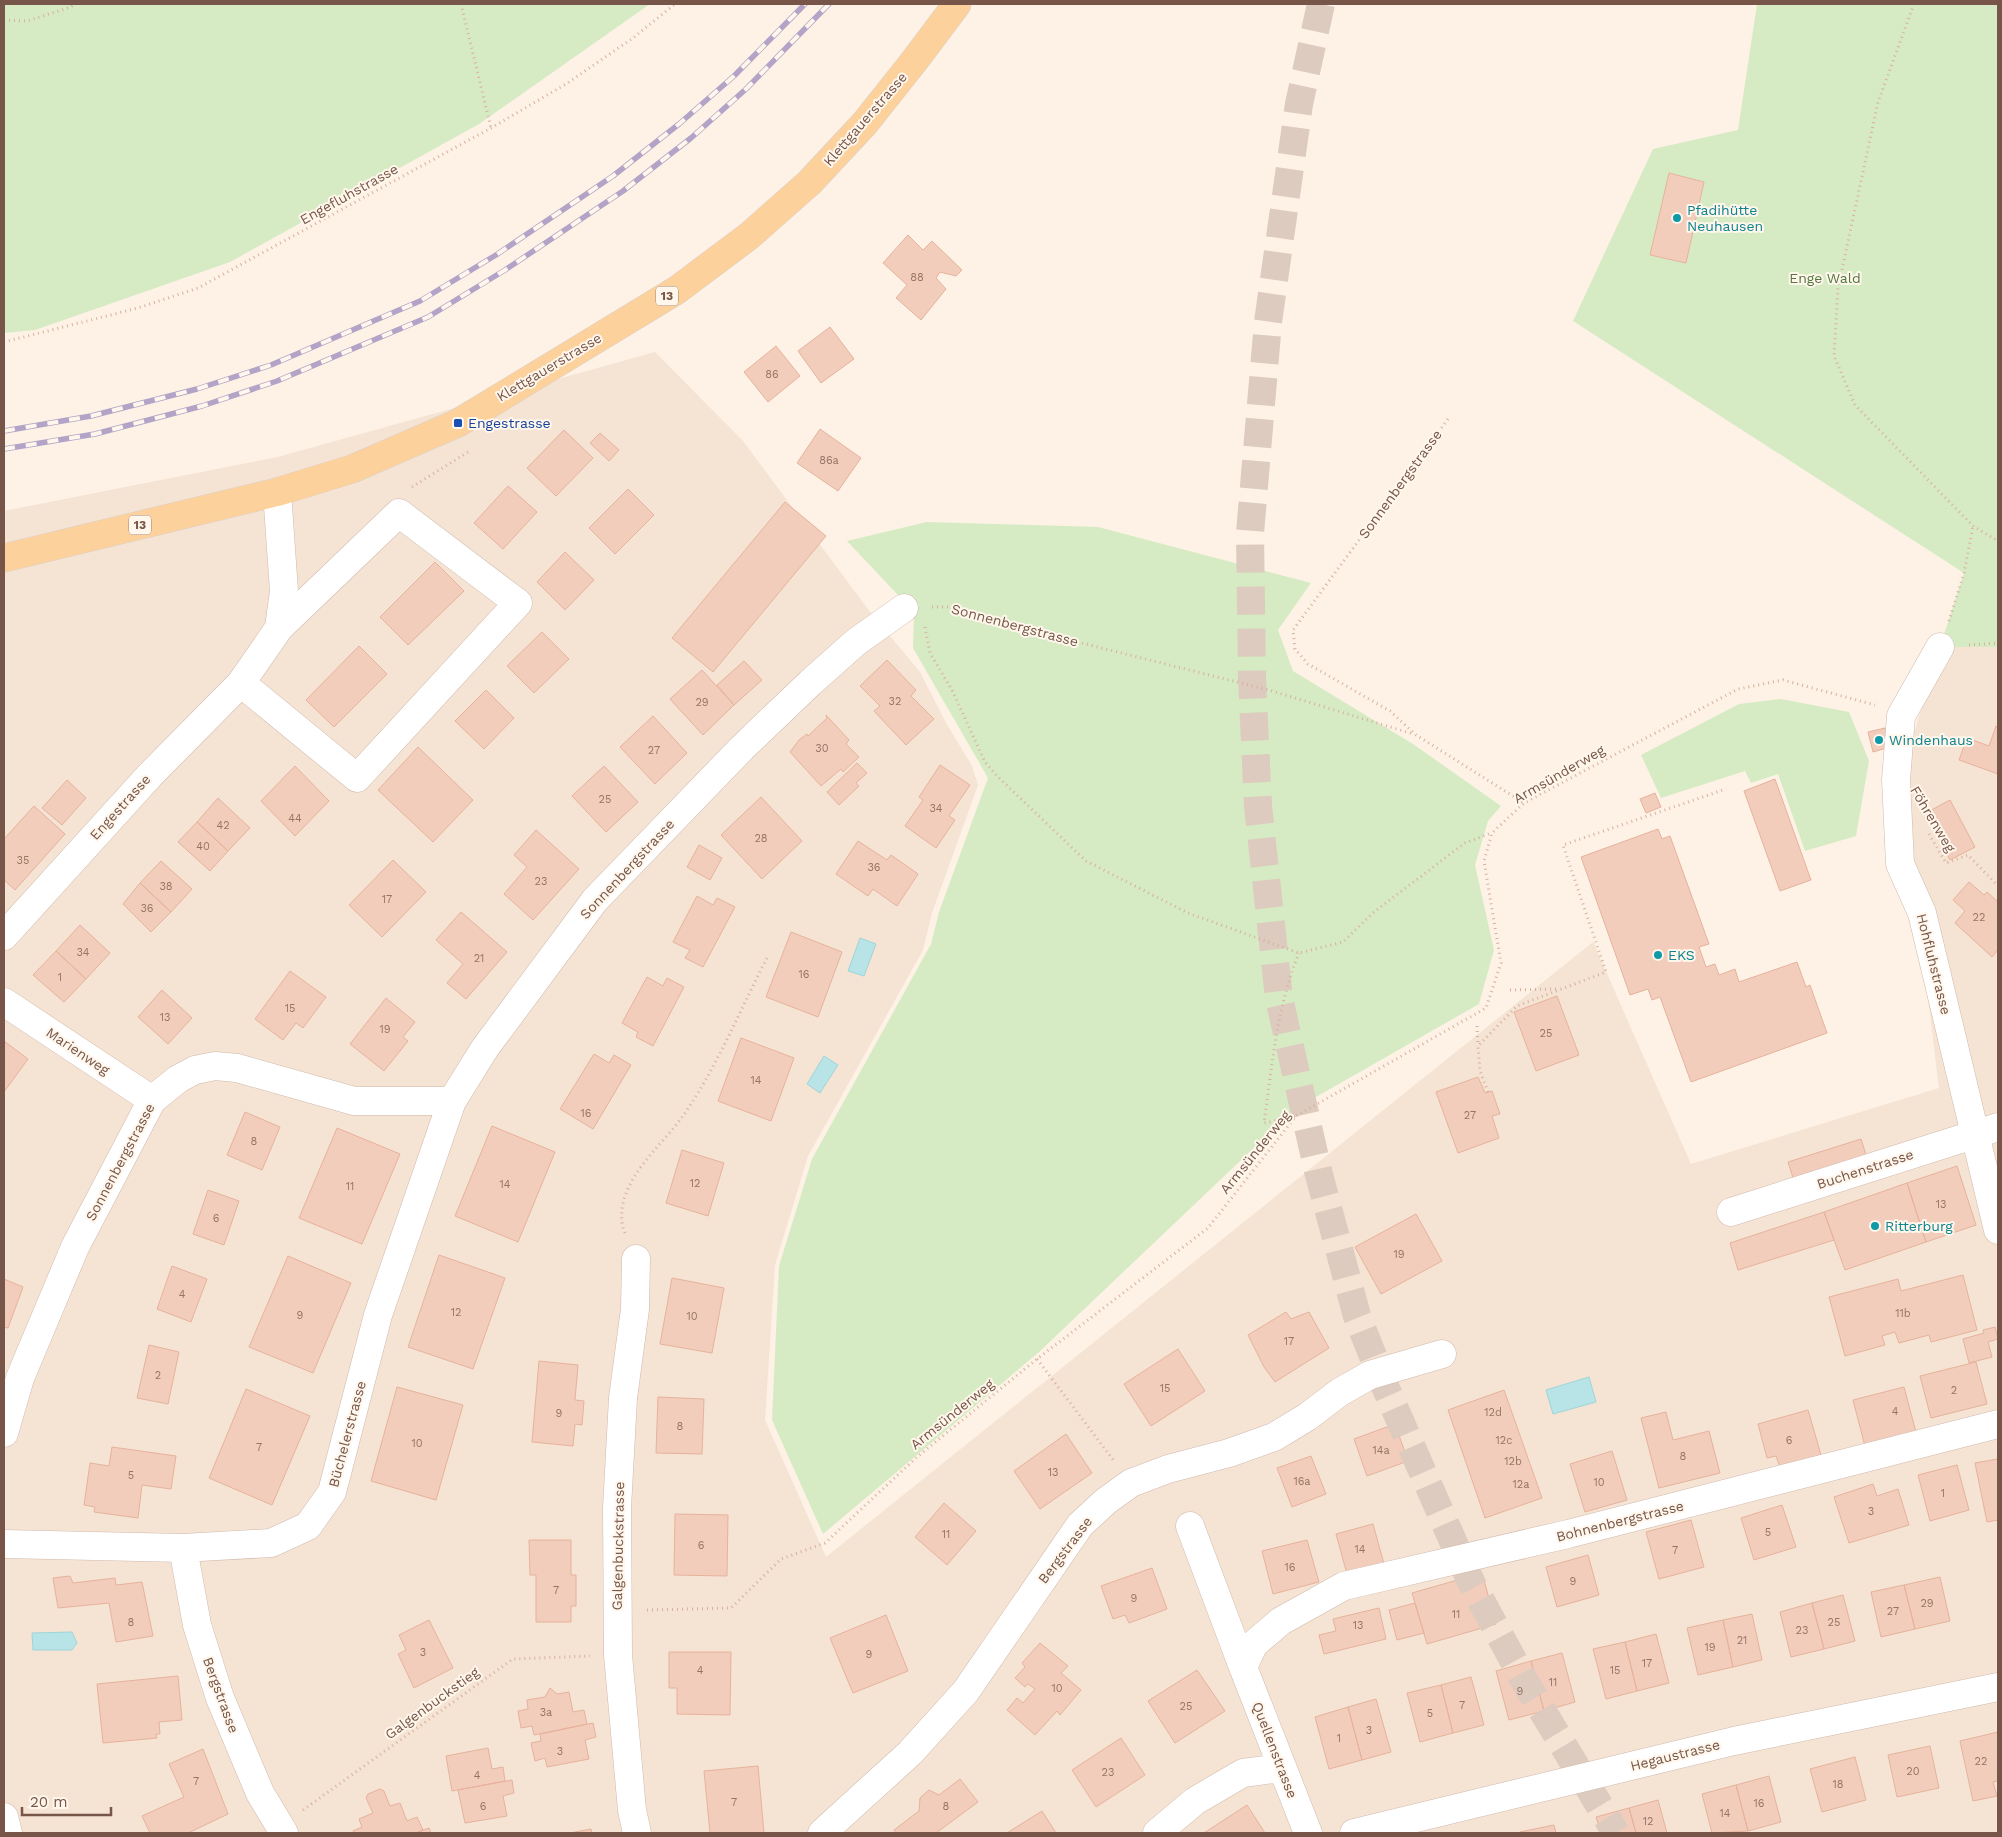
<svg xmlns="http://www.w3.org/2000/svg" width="2002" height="1837" font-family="'Work Sans',sans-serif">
<rect width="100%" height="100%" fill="#fdf2e5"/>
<!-- residential -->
<path fill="#f5e3d3" d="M655,352L743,441L870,612L920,672L946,723L972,766L978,785L932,913L923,950L808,1156L775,1265L765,1420L826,1557L1593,942L1691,1164L1939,1088L1905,811L1914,733L1940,647H1998V1833H4V511L278,457Z"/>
<!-- green -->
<path fill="#d6ebc3" d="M4,4H650L479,124L230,262L35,330L4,333Z
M1757,4H1998V647H1940L1964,573L1573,321L1653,149L1738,130Z
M927,522L1098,527L1311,583L1278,630L1293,671L1413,744L1501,806L1488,821L1475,865L1494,950L1479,1004L1295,1109L1039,1352L823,1534L772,1420L779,1266L812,1159L931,944L939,912L988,778L913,648L914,612L847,541Z
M1781,699L1849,712L1869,761L1856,836L1805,851L1778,774L1751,783L1745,771L1661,798L1641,755L1739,704Z"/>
<!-- water -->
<path fill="#b9e4e7" stroke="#9fd5d9" d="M860,938L876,944L864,976L848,971Z
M824,1056L838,1065L820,1093L807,1084Z
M1589,1377L1596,1402L1553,1414L1546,1390Z
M72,1632L77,1643L72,1650H33L32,1633Z"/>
<!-- building -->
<path fill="#f3cdbc" stroke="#e6b29c" d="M1669,173L1704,182L1686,263L1650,255Z
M908,235L923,250L932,241L962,270L956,276L940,272L936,278L946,289L921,320L896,298L907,285L883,263Z
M830,327L854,359L821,383L798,351Z
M776,346L800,376L768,402L744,372Z
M820,429L861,458L838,491L797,463Z
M564,430L593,458L556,496L527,468Z
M600,433L619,450L609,461L590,443Z
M508,486L537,512L503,549L474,523Z
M628,489L654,515L615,554L589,528Z
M785,502L826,536L713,672L672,638Z
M565,552L594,580L565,610L537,582Z
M435,562L464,591L408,645L380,617Z
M542,632L569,659L534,693L507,666Z
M359,646L387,674L334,727L306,700Z
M887,660L916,690L911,696L934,719L906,745L874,711L880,706L860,686Z
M744,661L762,680L734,705L717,685Z
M702,670L734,705L703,735L670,699Z
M486,690L514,718L484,749L455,721Z
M826,715L849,740L846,744L859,757L843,772L841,769L821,786L790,752L799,740L807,734L808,736L827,718Z
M653,716L687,753L655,784L620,747Z
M1996,726L1998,727V774L1959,760L1967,738L1989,746Z
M1885,728L1890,747L1873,752L1868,732Z
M418,747L473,800L433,842L378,790Z
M857,763L867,773L856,783L859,786L839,805L827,792Z
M940,765L970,785L949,816L955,820L936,848L905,826L923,800L919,797Z
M295,766L329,801L295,836L261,801Z
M604,766L638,802L606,832L572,796Z
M1775,779L1811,880L1780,891L1744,791Z
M67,780L86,798L62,825L42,808Z
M1655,793L1661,807L1646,813L1640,799Z
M761,797L802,841L762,879L721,835Z
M218,798L250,828L228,851L197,822Z
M1950,800L1975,847L1950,860L1926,813Z
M34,806L65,834L15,890L4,880V839Z
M197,822L228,851L210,871L178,842Z
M1658,829L1662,839L1670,836L1709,944L1699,947L1706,967L1715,964L1719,975L1735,969L1739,982L1797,962L1806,987L1810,985L1827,1033L1691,1082L1660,997L1652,1000L1648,989L1630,995L1581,857Z
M536,830L579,869L533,920L504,894L527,867L514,855Z
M858,841L887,860L891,855L918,874L897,906L873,889L868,896L836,874Z
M699,845L722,858L710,880L687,867Z
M393,860L426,892L382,937L349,905Z
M161,861L192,889L171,912L140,883Z
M1969,882L1984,895L1987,892L1998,902V950L1992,957L1955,923L1965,911L1953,900Z
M140,883L171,912L151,932L123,904Z
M697,896L713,905L717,898L735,907L703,967L685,958L690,950L673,942Z
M461,912L507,952L466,999L447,983L463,964L436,940Z
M80,925L110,953L86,979L56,951Z
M791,932L842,952L818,1017L766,997Z
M56,951L86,979L64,1002L33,975Z
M290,971L326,997L303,1028L296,1023L283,1040L255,1019Z
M647,977L663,986L667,978L684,987L653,1046L636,1037L638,1032L622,1023Z
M162,990L192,1018L168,1044L138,1017Z
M1557,996L1579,1055L1536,1071L1514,1012Z
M386,998L415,1022L403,1037L408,1041L384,1071L350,1044Z
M741,1038L794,1058L771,1121L718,1101Z
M4,1041L28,1059L4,1092Z
M594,1054L609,1063L614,1055L631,1065L593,1129L560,1109Z
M1478,1077L1485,1093L1492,1091L1500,1114L1492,1116L1499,1138L1458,1153L1436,1092Z
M245,1112L280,1127L262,1170L227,1155Z
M492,1126L555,1152L518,1242L455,1216Z
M337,1128L400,1154L362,1244L299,1218Z
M1861,1139L1867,1158L1794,1181L1788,1162Z
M682,1150L724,1163L708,1216L666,1203Z
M1957,1166L1976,1225L1926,1242L1907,1183Z
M1907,1183L1926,1242L1845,1270L1824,1212Z
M208,1190L239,1201L224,1245L193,1234Z
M1824,1212L1834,1240L1738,1270L1730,1243Z
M1416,1214L1442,1261L1381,1294L1355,1247Z
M439,1255L505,1278L473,1369L408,1347Z
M288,1256L351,1283L313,1373L249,1347Z
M172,1266L207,1279L191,1322L157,1309Z
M1963,1275L1977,1330L1931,1342L1929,1335L1899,1343L1895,1332L1882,1336L1885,1345L1845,1356L1829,1297L1898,1279L1901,1291Z
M672,1278L724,1288L712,1353L660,1344Z
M4,1279L23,1287L8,1328L4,1327Z
M1286,1312L1291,1319L1309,1312L1329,1348L1275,1382L1264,1367L1248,1335Z
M1995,1327L1998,1339L1988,1342L1992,1357L1969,1363L1963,1339L1984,1333L1983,1330Z
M149,1345L179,1352L168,1404L137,1398Z
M1178,1349L1205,1391L1151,1426L1124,1384Z
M539,1361L578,1365L575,1400L584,1401L582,1425L575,1424L573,1446L532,1442Z
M1976,1362L1987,1404L1931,1418L1920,1376Z
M397,1387L463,1405L436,1500L371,1481Z
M1904,1387L1917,1436L1866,1450L1853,1400Z
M246,1389L310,1416L272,1505L209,1478Z
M1504,1390L1542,1498L1485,1518L1448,1410Z
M658,1397L704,1399L702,1454L656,1453Z
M1808,1410L1821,1455L1780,1467L1776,1456L1767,1458L1758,1424Z
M1666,1412L1673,1440L1709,1431L1720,1473L1659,1488L1641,1418Z
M1395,1424L1408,1461L1367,1476L1354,1439Z
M1066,1434L1092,1473L1040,1509L1014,1471Z
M112,1447L176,1456L171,1489L142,1485L138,1518L94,1512L95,1507L84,1505L90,1463L109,1466Z
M1612,1451L1627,1500L1585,1512L1570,1464Z
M1311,1456L1326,1494L1292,1507L1277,1468Z
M1998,1459V1520L1987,1522L1975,1463Z
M1957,1465L1969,1510L1930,1521L1918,1475Z
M1873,1484L1877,1496L1898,1489L1909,1525L1849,1543L1834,1497Z
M944,1503L976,1531L947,1565L915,1537Z
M1782,1505L1796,1547L1754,1560L1741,1518Z
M675,1514L728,1515L727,1576L674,1575Z
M1691,1520L1704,1567L1659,1579L1646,1532Z
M1373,1524L1384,1564L1347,1574L1336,1534Z
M529,1540H571V1575H576V1606H571V1622H536V1575H530Z
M1307,1540L1319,1582L1273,1594L1262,1551Z
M1588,1555L1599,1595L1557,1607L1546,1567Z
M1152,1568L1167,1609L1129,1623L1125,1615L1113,1619L1101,1586Z
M1482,1573L1496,1624L1427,1644L1412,1593Z
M70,1576L73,1583L115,1578L116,1585L142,1582L153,1636L116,1642L109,1603L58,1608L53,1578Z
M1940,1577L1950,1621L1915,1629L1904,1585Z
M1904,1585L1915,1629L1881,1637L1871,1592Z
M1843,1595L1855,1641L1824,1649L1812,1603Z
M1415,1603L1424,1633L1397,1640L1389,1610Z
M1812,1603L1824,1649L1791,1657L1780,1612Z
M1379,1608L1386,1639L1324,1654L1319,1635L1336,1631L1333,1619Z
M1752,1614L1762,1660L1733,1667L1723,1620Z
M886,1615L908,1671L853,1693L830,1638Z
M429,1620L453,1668L414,1688L398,1654L406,1650L399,1635Z
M1723,1620L1733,1667L1698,1675L1687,1628Z
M1656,1634L1669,1683L1637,1691L1625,1642Z
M1625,1642L1637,1691L1606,1699L1593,1649Z
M1040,1643L1068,1666L1061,1673L1081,1690L1060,1715L1057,1711L1035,1735L1007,1710L1017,1698L1023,1703L1035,1689L1028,1684L1025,1687L1015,1678L1025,1667L1022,1663Z
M669,1652H731L730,1715L677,1714V1688H669Z
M1562,1653L1575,1702L1544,1711L1531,1661Z
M1531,1661L1544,1711L1509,1720L1496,1671Z
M1197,1670L1225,1711L1175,1743L1148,1701Z
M178,1676L182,1720L159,1722L160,1734H156L157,1738L103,1743L97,1684Z
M1471,1677L1484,1725L1453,1733L1441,1685Z
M1441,1685L1453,1733L1420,1742L1407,1693Z
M550,1688L557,1694L569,1692L573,1712L584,1710L587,1724L534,1735L532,1726L521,1728L518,1711L528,1709L527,1700L545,1697Z
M1376,1699L1391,1752L1362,1760L1348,1707Z
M1348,1707L1362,1760L1329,1769L1315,1717Z
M593,1723L596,1737L585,1740L589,1759L547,1767L545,1758L535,1761L531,1743L541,1741L540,1734Z
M1998,1732V1781L1993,1782L1997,1796L1973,1801L1960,1741Z
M1121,1738L1145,1775L1096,1807L1072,1770Z
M1930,1746L1939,1788L1897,1797L1888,1755Z
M488,1748L492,1769L503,1767L505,1781L452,1791L446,1756Z
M203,1749L228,1814L188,1833H150L142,1816L184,1797L169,1764Z
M1855,1757L1866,1800L1822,1812L1810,1769Z
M758,1766L764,1833H710L704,1771Z
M1769,1776L1781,1822L1748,1831L1736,1785Z
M960,1779L978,1802L936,1833H896L894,1830L919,1811L920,1798L929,1790L939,1795Z
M512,1780L514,1793L503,1796L507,1816L465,1823L458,1790Z
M1736,1785L1748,1831L1712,1833L1702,1794Z
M380,1789L384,1791L390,1806L400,1803L407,1821L417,1817L423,1830L416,1833H354L353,1831L362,1827L359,1819L373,1813L366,1798L368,1794Z
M1658,1800L1667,1833H1636L1629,1808Z
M1247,1805L1265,1833H1204Z
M1629,1808L1636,1833H1601L1596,1817Z
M1042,1811L1056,1833H1007Z
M1554,1825L1556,1833H1521L1520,1832Z
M429,1828L431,1833H416L423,1830Z
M591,1829L592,1833H570Z"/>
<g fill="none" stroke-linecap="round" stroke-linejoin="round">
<!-- trunk-tunnel -->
<path stroke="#dccbbe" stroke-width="28" stroke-dasharray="28 14" stroke-linecap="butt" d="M1321,4L1299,104L1268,322L1250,533L1252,678L1258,806L1279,998L1318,1171L1357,1316L1387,1391L1471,1582L1525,1682L1616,1833"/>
<!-- minor casing -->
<g stroke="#d1baad" stroke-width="29">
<path id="minor" d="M1940,647L1901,716L1896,780L1900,864L1922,913L1998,1230
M241,683L357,778L518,603L399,513L279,628
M4,1002L152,1100
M1731,1212L1998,1127
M636,1259L635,1309L623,1398L617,1508L618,1655L632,1810L637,1833
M4,1433L20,1378L75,1247L152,1100L178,1079L195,1070L215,1066L237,1068L354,1101H452
M1190,1526L1243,1667
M4,1544L183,1548L271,1543L308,1526L332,1492L378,1315L452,1101L485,1048L595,900L742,748L810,683L856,642L904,608
M183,1548L197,1625L220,1698L260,1793L284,1833
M4,1817L8,1833
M822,1833L910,1753L966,1691L1080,1525L1106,1501L1131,1483L1168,1469L1229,1453L1274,1437L1307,1417L1340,1392L1370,1375L1442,1354
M1157,1833L1195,1801L1243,1773L1281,1768
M1308,1833L1243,1667L1254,1644L1281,1621L1344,1586L1568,1534L1998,1424
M1354,1833L1734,1741L1998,1687"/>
</g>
<!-- tertiary casing -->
<g stroke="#d1baad" stroke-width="29">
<path id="tertiary" d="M4,936L150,775L241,683L279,628L284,591L277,492"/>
</g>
<!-- primary casing -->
<g stroke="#d9d0cc" stroke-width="29">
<path id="primary" d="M4,558L277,492L352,469L458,423L677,290L749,236L809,183L865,123L915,60L957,4"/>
</g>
<!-- path -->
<path stroke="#d8b09f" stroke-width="3" stroke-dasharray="1 4" stroke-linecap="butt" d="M461,4L491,128
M1914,4L1878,102L1838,288L1834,356L1855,405L1973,526L1998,541
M4,20L27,21L71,7L74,4
M4,342L138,308L198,288L491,128L566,84L633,38L675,4
M1448,419L1293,630L1295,649L1308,664L1390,711L1416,735L1524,803
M412,487L468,452
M932,607H949L966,614L1269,690L1413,734
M1949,621L1964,573L1973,526
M925,627L930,653L952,690L985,762L997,776L1086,861L1188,913L1299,953L1343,942L1374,912L1465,843L1491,833
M1969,645L1998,643
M1929,834L1946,863L1968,855L1998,886
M1510,990L1556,989
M1477,1026L1478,1045
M1488,1092L1480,1071L1478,1046L1517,1006L1606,972L1563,845L1726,789
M1295,1117L1264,1123C1272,1066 1277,1006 1299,953
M625,1233C620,1221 621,1208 625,1196C636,1165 664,1142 683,1116C717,1067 740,1010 767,958
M1037,1359L1114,1461
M647,1610L731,1608L781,1559L825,1543L917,1457L1037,1359L1208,1228L1296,1116L1486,1008L1501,963L1484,861L1492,833L1524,803L1738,689L1783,680L1875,705
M303,1810L513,1659L590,1656"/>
<!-- minor -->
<use href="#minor" stroke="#fff" stroke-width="28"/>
<!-- tertiary -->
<use href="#tertiary" stroke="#fff" stroke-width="28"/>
<!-- primary -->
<use href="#primary" stroke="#fdd19c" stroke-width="28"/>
<!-- rail casing -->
<g stroke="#b3a3c7" stroke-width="5.5">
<path id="rail" d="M4,431L91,416L197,389L271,365L420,301L496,255L613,176L679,124L734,76L805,4
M4,449L95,434L202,406L277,381L428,317L505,270L623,191L691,138L746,89L829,4"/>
</g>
<!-- rail -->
<use href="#rail" stroke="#fff6ec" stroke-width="4" stroke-dasharray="11" stroke-linecap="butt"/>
</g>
<!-- markers -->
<g fill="#0f9aa8" stroke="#fff6ec" stroke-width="2">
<circle cx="1677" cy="218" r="5"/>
<circle cx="1879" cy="740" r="5"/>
<circle cx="1658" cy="955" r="5"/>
<circle cx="1875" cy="1226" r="5"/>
</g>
<rect fill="#1a4fb4" stroke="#fff6ec" stroke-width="2" x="453" y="418" width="10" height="10" rx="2.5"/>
<g text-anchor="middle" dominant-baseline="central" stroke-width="4" stroke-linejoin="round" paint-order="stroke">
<!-- number labels -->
<g font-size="11" fill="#967466">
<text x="917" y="277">88</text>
<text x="772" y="374">86</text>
<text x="829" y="460">86a</text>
<text x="895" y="701">32</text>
<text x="702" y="702">29</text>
<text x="822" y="748">30</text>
<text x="654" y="750">27</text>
<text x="605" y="799">25</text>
<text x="936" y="808">34</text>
<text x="295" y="818">44</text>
<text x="223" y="825">42</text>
<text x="761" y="838">28</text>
<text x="203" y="846">40</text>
<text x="23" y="860">35</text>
<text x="874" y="867">36</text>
<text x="541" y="881">23</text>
<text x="166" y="886">38</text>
<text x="387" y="899">17</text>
<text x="147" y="908">36</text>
<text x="1979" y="917">22</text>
<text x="83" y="952">34</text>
<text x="479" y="958">21</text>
<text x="804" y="974">16</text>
<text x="60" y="977">1</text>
<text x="290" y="1008">15</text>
<text x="165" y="1017">13</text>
<text x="385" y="1029">19</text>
<text x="1546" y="1033">25</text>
<text x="756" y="1080">14</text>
<text x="586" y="1113">16</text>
<text x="1470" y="1115">27</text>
<text x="254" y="1141">8</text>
<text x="695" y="1183">12</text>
<text x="505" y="1184">14</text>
<text x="350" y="1186">11</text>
<text x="1941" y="1204">13</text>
<text x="216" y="1218">6</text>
<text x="1399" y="1254">19</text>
<text x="182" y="1294">4</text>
<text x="456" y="1312">12</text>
<text x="1903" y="1313">11b</text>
<text x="300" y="1315">9</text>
<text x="692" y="1316">10</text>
<text x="1289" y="1341">17</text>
<text x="158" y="1375">2</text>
<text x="1165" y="1388">15</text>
<text x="1954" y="1390">2</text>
<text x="1895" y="1411">4</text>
<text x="1493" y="1412">12d</text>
<text x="559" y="1413">9</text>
<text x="680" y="1426">8</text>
<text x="1504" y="1440">12c</text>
<text x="1789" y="1440">6</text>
<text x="417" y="1443">10</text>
<text x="259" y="1447">7</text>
<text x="1381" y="1450">14a</text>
<text x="1683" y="1456">8</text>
<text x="1513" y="1461">12b</text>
<text x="1053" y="1472">13</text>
<text x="131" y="1475">5</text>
<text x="1302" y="1481">16a</text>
<text x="1599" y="1482">10</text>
<text x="1521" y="1484">12a</text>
<text x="1943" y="1493">1</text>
<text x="1871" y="1511">3</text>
<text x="1768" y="1532">5</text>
<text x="946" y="1534">11</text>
<text x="701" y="1545">6</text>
<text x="1360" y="1549">14</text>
<text x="1675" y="1550">7</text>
<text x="1290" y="1567">16</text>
<text x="1573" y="1581">9</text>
<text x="556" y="1590">7</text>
<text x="1134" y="1598">9</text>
<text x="1927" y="1603">29</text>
<text x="1893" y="1611">27</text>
<text x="1456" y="1614">11</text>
<text x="131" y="1622">8</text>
<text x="1834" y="1622">25</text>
<text x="1358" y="1625">13</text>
<text x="1802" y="1630">23</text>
<text x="1742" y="1640">21</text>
<text x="1710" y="1647">19</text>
<text x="423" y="1652">3</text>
<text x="869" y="1654">9</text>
<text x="1647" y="1663">17</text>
<text x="700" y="1670">4</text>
<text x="1615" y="1670">15</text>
<text x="1553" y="1682">11</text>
<text x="1057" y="1688">10</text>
<text x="1520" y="1691">9</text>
<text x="1462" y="1705">7</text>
<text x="1186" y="1706">25</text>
<text x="546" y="1712">3a</text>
<text x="1430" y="1713">5</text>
<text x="1369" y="1730">3</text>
<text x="1339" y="1738">1</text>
<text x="560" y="1751">3</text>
<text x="1981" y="1761">22</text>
<text x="1913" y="1771">20</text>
<text x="1108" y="1772">23</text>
<text x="477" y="1775">4</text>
<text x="196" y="1781">7</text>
<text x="1838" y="1784">18</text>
<text x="734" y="1802">7</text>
<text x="1759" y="1803">16</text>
<text x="483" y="1806">6</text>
<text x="946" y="1806">8</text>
<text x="1725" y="1813">14</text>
<text x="1648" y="1821">12</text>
</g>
<!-- shield labels -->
<g fill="#fff6ec" stroke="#a0867a" stroke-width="1">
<rect x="656" y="286.5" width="22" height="19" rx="4"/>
<rect x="129" y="515.5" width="22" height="19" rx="4"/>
</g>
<g font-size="12" font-weight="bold" fill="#775649">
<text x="667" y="296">13</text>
<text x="140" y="525">13</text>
</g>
<!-- street labels -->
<g font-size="14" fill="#775649" stroke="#fff6ec">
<text transform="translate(865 119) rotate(-49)">Klettgauerstrasse</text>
<text transform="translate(349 194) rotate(-29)">Engefluhstrasse</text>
<text transform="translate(549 367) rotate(-31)">Klettgauerstrasse</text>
<text transform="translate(1400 484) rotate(-54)">Sonnenbergstrasse</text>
<text transform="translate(1015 625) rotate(15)">Sonnenbergstrasse</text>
<text transform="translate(1559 774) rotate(-30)">Armsünderweg</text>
<text transform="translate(120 807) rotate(-48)">Engestrasse</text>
<text transform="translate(1933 819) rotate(59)">Föhrenweg</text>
<text transform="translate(627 869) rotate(-47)">Sonnenbergstrasse</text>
<text transform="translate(1934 964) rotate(76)">Hohfluhstrasse</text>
<text transform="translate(78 1051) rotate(34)">Marienweg</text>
<text transform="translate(1255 1152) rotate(-51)">Armsünderweg</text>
<text transform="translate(120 1162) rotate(-62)">Sonnenbergstrasse</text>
<text transform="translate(1865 1169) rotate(-18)">Buchenstrasse</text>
<text transform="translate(952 1414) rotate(-39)">Armsünderweg</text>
<text transform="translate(347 1434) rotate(-75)">Büchelerstrasse</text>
<text transform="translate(1620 1521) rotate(-14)">Bohnenbergstrasse</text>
<text transform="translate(618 1546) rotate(-89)">Galgenbuckstrasse</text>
<text transform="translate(1065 1550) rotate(-53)">Bergstrasse</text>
<text transform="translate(221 1695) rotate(70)">Bergstrasse</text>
<text transform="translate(432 1703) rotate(-36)">Galgenbuckstieg</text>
<text transform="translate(1275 1750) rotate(69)">Quellenstrasse</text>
<text transform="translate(1675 1755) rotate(-14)">Hegaustrasse</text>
</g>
<!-- culture labels -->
<g font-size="14" fill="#0d838f" stroke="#fff6ec" text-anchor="start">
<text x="1687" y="210">Pfadihütte<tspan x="1687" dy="16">Neuhausen</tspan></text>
<text x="1889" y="740">Windenhaus</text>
<text x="1668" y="955">EKS</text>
<text x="1885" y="1226">Ritterburg</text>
</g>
<!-- park labels -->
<g font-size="14" fill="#53773e" stroke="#fff6ec">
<text x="1825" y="278">Enge Wald</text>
</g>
<!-- transit labels -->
<g font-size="14" fill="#164399" stroke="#fff6ec" text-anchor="start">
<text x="468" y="423">Engestrasse</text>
</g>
</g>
<!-- border -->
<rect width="2002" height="1837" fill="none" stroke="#775649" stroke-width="10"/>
<!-- scale -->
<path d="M22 1807v8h89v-8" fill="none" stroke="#775649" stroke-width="2.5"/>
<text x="30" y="1807" font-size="15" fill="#775649" stroke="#fff6ec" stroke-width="4" paint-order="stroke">20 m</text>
</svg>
